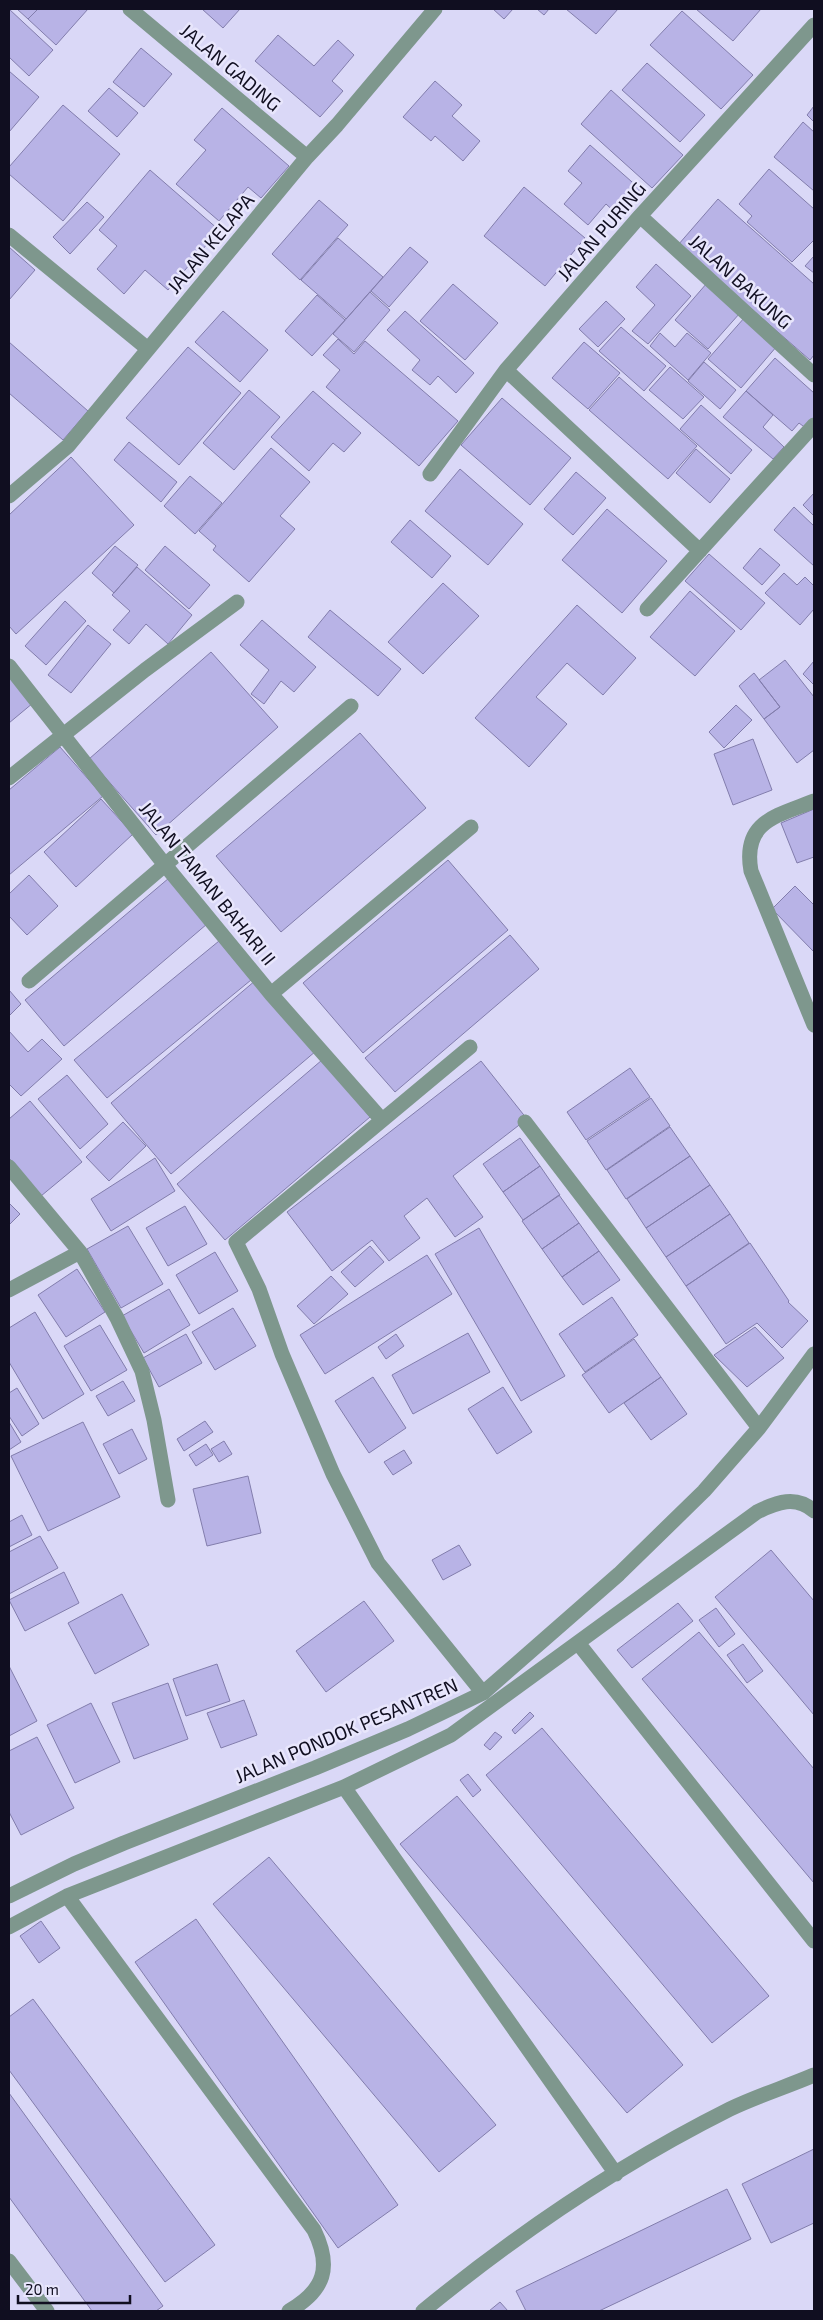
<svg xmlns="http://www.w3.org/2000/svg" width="823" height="2320" font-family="'Exo 2',sans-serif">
<rect width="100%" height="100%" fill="#dad8f7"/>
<!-- building -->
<path fill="#b8b3e6" stroke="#827dac" d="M9,9L53,50L29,76L9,57Z
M17,9H38L28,19Z
M38,9H88L56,45L28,19Z
M202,9H240L223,28Z
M493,9H513L504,19Z
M537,9H549L544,15Z
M566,9H618L596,34Z
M696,9H761L733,41Z
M682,11L753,75L721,109L650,45Z
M278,35L314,66L338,40L354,55L332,81L343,91L320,117L255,61Z
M141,48L172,74L144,107L113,82Z
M647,63L705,115L680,142L622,90Z
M9,71L39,97L9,132Z
M435,81L462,105L452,116L480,141L463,161L435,136L431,141L403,117Z
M109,88L138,113L117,137L88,111Z
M611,90L683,155L652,188L581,124Z
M63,105L120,154L63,221L9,174V167Z
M814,106V122L807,115Z
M222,108L289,166L261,198L248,187L219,221L176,184L206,150L194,140Z
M803,122L814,132V191L774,157Z
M590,145L640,189L618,215L606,204L588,225L564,204L582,183L568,171Z
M769,169L814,209V240L792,262L747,222L752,216L739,204Z
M150,170L219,230L168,290L145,270L124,294L97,269L117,246L99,230Z
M524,187L585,238L545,286L484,236Z
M718,199L814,284V355L810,360L678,245Z
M319,200L348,225L300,280L272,254Z
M87,202L104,217L70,254L53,237Z
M338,238L383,277L346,319L301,280Z
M9,247L35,270L9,300Z
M410,247L428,262L389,307L371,291Z
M814,256V273L805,266Z
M656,264L691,296L648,344L632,331L655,305L636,287Z
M707,283L740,313L708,349L675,320Z
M453,284L498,323L465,360L420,321Z
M370,292L390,310L354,352L333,334Z
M317,295L345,320L312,356L285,331Z
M606,301L625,319L598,347L579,329Z
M223,311L268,350L240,382L195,342Z
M405,311L474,373L456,393L438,376L430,385L412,370L420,360L387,330Z
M745,317L777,346L741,388L708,359Z
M621,327L666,366L644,391L599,351Z
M660,333L675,347L687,333L711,353L688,380L650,346Z
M338,339L354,354L365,341L458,421L419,466L326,387L340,370L323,355Z
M9,342L88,411L63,440L9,393Z
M584,342L620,373L588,409L552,378Z
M188,347L241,393L179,465L126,418Z
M775,358L814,393V420L807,429L799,423L792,431L746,391Z
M704,362L736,390L720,409L688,381Z
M670,367L704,397L683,419L649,390Z
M619,377L697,446L668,479L589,410Z
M249,390L280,417L234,470L203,443Z
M313,391L361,433L344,452L333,443L309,471L271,437Z
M746,391L773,415L763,427L784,447L773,459L723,417Z
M502,398L571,458L530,505L461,445Z
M701,405L752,450L731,474L680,429Z
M129,442L177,482L161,502L114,460Z
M271,448L310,482L280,516L295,529L249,582L213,550L216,546L199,531Z
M696,449L730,479L710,503L676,473Z
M71,457L134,525L16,634L9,626V515Z
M460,469L523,524L488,565L425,511Z
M576,472L606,498L573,535L544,509Z
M190,476L222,503L195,534L164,506Z
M814,493V516L803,505Z
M794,507L814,526V566L774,530Z
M607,509L667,561L622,613L562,560Z
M410,520L451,556L432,578L391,542Z
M115,546L138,565L114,593L92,573Z
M165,546L210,585L189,609L145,570Z
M760,548L780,565L762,585L743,568Z
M709,554L765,603L741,630L685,581Z
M137,567L192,615L168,644L146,624L129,644L113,630L130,611L112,595Z
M784,573L797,585L805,577L814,586V609L800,625L765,593Z
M443,583L479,616L423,674L388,642Z
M690,591L735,631L695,676L650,637Z
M65,601L86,621L46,665L25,646Z
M577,605L636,658L603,695L567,663L536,697L567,724L529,767L475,718Z
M330,610L401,669L378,696L308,637Z
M262,620L316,667L294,692L281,681L264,704L251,694L269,670L240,645Z
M88,625L111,644L71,693L48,675Z
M211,652L278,727L156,835L89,759Z
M785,660L814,697V750L797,763L764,719L780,707L759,680Z
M814,661V685L803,674Z
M754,673L780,707L764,719L739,686Z
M9,674L33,703L9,723Z
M736,705L752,720L724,748L709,732Z
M360,733L426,808L281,932L216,856Z
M753,739L772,790L733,805L714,754Z
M60,747L103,796L9,875V790Z
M101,799L133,834L76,887L44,852Z
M814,809V857L797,863L781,823Z
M448,860L508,930L363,1053L303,983Z
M29,875L58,906L27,935L9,916V894Z
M169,878L207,924L64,1046L25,1000Z
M795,886L814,905V952L772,909Z
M510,935L539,969L395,1092L365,1058Z
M219,941L251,980L107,1098L74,1060Z
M256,980L316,1051L171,1174L111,1103Z
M9,990L21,1004L9,1016Z
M9,1031L28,1052L42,1039L62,1059L21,1096L10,1085L9,1087Z
M322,1060L370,1117L225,1240L177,1184Z
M481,1061L527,1119L453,1176L483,1217L455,1237L427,1198L404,1216L420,1238L389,1261L372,1240L332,1271L287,1212Z
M630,1068L650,1097L586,1140L567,1112Z
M67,1075L108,1124L80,1149L38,1099Z
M651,1098L670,1126L606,1170L587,1141Z
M30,1101L82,1162L41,1196L9,1158V1119Z
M123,1122L146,1146L109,1181L86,1157Z
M670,1127L690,1156L626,1199L607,1170Z
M520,1138L540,1166L503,1192L483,1164Z
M690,1156L710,1185L646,1228L627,1199Z
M155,1158L175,1191L111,1231L91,1199Z
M540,1166L560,1195L523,1220L503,1192Z
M710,1185L730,1214L666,1257L646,1228Z
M559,1195L579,1223L542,1249L522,1221Z
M9,1203L20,1214L9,1225Z
M185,1206L207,1244L168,1266L146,1228Z
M730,1214L749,1243L686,1286L666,1257Z
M579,1223L599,1251L562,1277L542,1249Z
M128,1226L163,1284L121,1308L87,1249Z
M479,1228L565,1376L521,1401L435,1254Z
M750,1243L789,1301L788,1302L808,1321L782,1348L757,1323L726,1344L686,1286Z
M370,1246L384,1262L355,1287L341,1272Z
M599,1251L620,1280L583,1305L562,1277Z
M215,1252L238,1291L199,1314L176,1275Z
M427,1255L452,1294L325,1374L300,1335Z
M77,1269L105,1312L66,1337L38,1295Z
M331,1276L348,1294L314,1324L297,1306Z
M169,1289L190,1325L144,1353L122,1316Z
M612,1297L638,1335L585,1372L559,1334Z
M233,1308L256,1346L215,1370L192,1332Z
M35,1312L84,1394L43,1419L9,1362V1328Z
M100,1325L127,1370L91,1391L64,1346Z
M755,1327L784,1358L747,1387L714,1355Z
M468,1333L490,1372L413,1414L392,1375Z
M186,1334L202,1363L159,1387L143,1358Z
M396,1334L404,1346L386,1359L378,1347Z
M634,1339L661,1377L609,1413L582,1375Z
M373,1377L406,1428L369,1453L335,1401Z
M661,1377L687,1414L651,1440L624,1403Z
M123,1381L135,1401L108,1416L96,1396Z
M503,1387L532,1432L497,1454L468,1409Z
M17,1388L39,1424L22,1436L9,1416V1393Z
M205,1421L213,1432L184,1451L177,1439Z
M9,1422L21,1442L9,1450Z
M83,1422L120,1497L48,1531L11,1456Z
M132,1429L147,1459L119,1474L103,1444Z
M224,1441L232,1454L219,1462L211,1449Z
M206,1444L213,1455L196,1466L189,1455Z
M404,1450L412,1463L393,1475L384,1462Z
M248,1476L261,1533L207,1546L193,1489Z
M22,1515L32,1535L9,1547V1522Z
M40,1536L58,1568L9,1594V1552Z
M459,1545L471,1565L443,1580L432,1560Z
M771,1550L814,1601V1715L715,1597Z
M64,1572L79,1603L25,1631L9,1600Z
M122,1594L149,1645L95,1674L68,1623Z
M364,1601L394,1641L326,1692L296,1651Z
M678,1603L693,1621L632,1668L617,1650Z
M716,1608L735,1634L719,1647L699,1620Z
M699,1632L814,1769V1883L642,1679Z
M743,1644L763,1671L747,1683L727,1655Z
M217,1664L230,1701L186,1716L173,1679Z
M9,1666L37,1721L9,1736Z
M168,1683L188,1739L134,1759L112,1703Z
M244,1700L257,1735L221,1748L207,1713Z
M91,1703L120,1762L75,1783L47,1725Z
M530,1712L534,1716L515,1734L512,1730Z
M542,1728L769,1996L712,2043L486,1775Z
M495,1732L502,1737L490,1750L484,1745Z
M37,1737L74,1808L21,1835L9,1812V1751Z
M468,1774L481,1790L473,1797L460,1780Z
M457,1796L683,2065L627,2113L400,1844Z
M269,1857L496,2125L439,2172L213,1904Z
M196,1919L398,2205L338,2248L135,1962Z
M41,1921L60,1948L39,1963L20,1936Z
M33,1999L215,2245L165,2282L9,2070V2017Z
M9,2093L163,2306L156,2311H92L9,2197Z
M814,2149V2223L771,2243L742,2184Z
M727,2189L751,2239L599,2311H526L516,2291Z
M500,2302L508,2311H489Z"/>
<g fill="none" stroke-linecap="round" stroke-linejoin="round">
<!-- minor -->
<path stroke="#7e978d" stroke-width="15" d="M130,9L307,157
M640,216L814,375
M9,235L148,349
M506,370L700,551
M430,474L506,370L640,216L814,25
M9,496L68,446L307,157L337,125L435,9
M647,609L814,425
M9,666L165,865L271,994L382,1120
M9,778L145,670L237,602
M814,801C777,816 742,821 751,871L814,1025
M29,981L351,706
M271,994L471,827
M470,1047L236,1242L259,1289L282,1354L333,1474L378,1563L483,1693
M525,1122L759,1428
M9,1167L80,1252L117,1318L142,1371L154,1420L168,1500
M9,1290L80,1252
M578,1643L814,1941
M344,1787L616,2174
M9,1896L74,1864L124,1843L315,1768L408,1729L483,1693L619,1574L704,1491L759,1428L814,1354
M67,1896L314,2230C332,2267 325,2290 289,2311
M9,1927L67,1896L344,1787L451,1735L757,1512C777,1502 796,1495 814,1511
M9,2261L47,2311
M423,2311C517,2234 620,2164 730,2109C757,2096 786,2087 814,2075"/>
</g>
<g text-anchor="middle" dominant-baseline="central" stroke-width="5" stroke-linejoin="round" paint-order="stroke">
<!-- street labels -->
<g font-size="19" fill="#100e20" stroke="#e8e6fc">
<text transform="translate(231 67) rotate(40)">JALAN GADING</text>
<text transform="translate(601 231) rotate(-49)">JALAN PURING</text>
<text transform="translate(210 243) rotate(-50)">JALAN KELAPA</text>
<text transform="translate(741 281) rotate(42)">JALAN BAKUNG</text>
<text transform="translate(208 883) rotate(51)">JALAN TAMAN BAHARI II</text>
<text transform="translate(346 1730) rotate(-23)">JALAN PONDOK PESANTREN</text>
</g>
</g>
<!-- border -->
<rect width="823" height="2320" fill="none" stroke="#100e20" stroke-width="20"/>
<!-- scale -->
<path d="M18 2295v8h112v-8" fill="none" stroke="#100e20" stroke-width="2.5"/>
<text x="25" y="2295" font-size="15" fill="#100e20" stroke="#e8e6fc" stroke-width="4" paint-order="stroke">20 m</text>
</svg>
